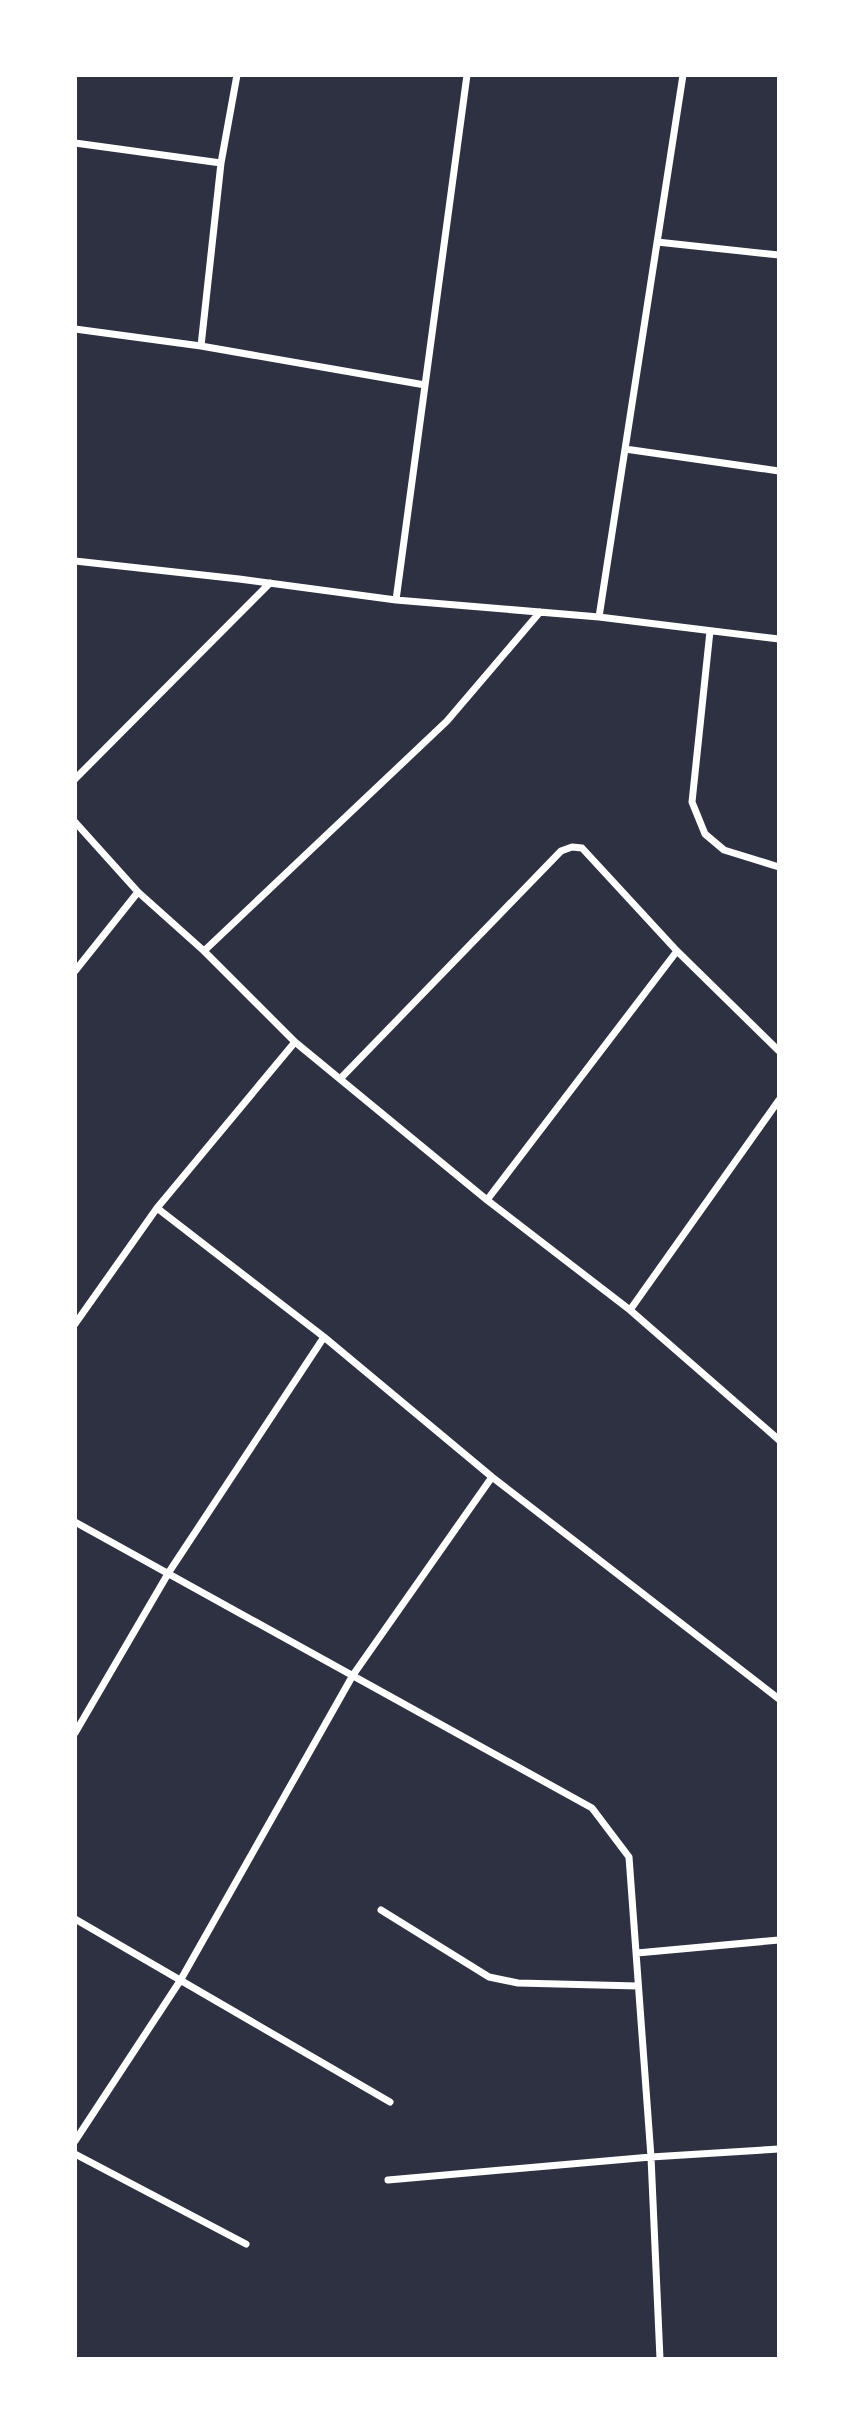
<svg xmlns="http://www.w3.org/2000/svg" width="854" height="2434" font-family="'Titillium Web',sans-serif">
<rect width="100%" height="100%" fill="#2d3142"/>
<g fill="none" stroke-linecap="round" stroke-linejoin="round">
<!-- minor -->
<path stroke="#fff" stroke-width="7" d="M75,143L221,163
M657,242L779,255
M75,329L201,346L425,385
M201,346L221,163L237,75
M625,449L779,471
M75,561L239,579L396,600L599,617L779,639
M396,600L467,75
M599,617L683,75
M710,631L692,802L705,834L724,850L779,867
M75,779L270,583
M75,822L138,892L204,951L295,1042L487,1200L630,1310L779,1440
M204,951L447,721L540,612
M75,971L138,892
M340,1079L561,851L572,847L582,848L677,951L779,1051
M487,1200L677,951
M157,1208L324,1337L492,1477L779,1699
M630,1310L779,1100
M75,1324L157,1208L295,1042
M75,1522L592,1808L629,1857L651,2157L660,2359
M75,1733L169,1572L324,1337
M381,1910L489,1977L518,1983L638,1986
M75,1919L390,2102
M637,1953L779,1940
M75,2141L180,1981L353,1675L492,1477
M75,2154L246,2244
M388,2180L651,2157L779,2149"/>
</g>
<!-- border -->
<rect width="854" height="2434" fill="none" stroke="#ffffff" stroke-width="154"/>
</svg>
